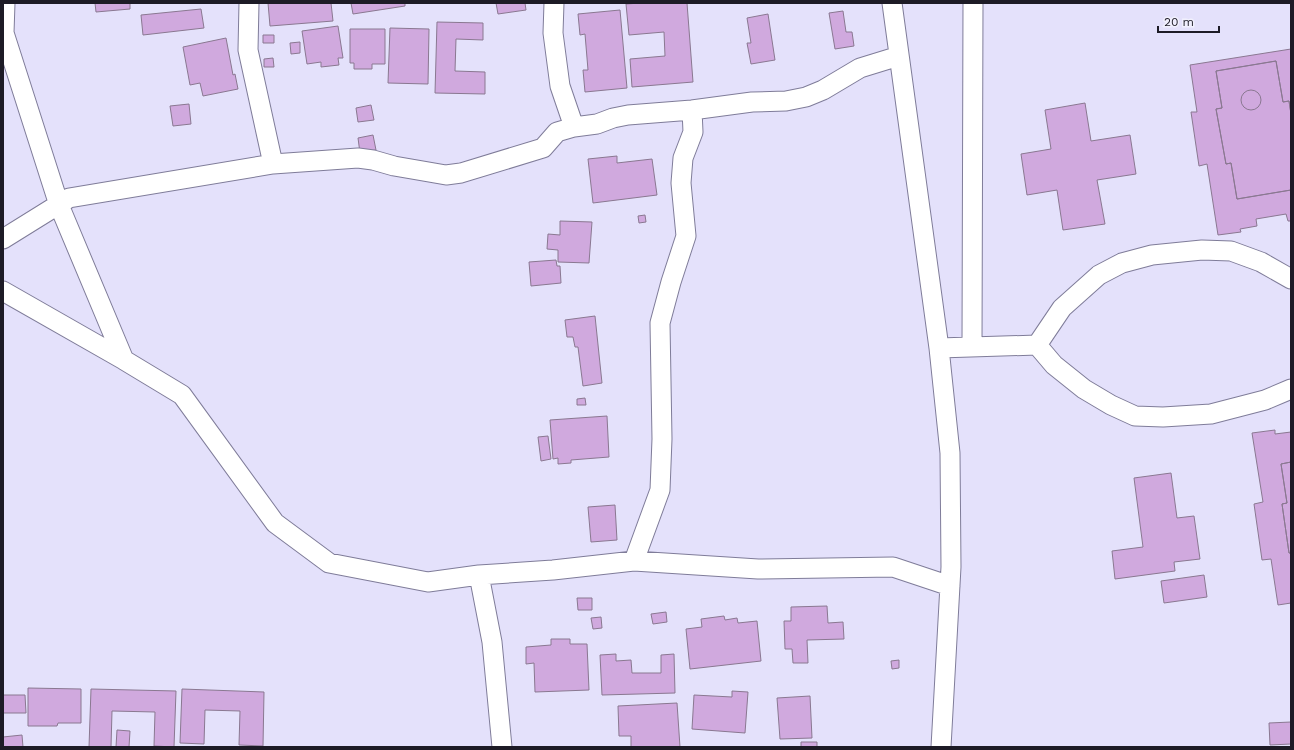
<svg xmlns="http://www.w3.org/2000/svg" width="1294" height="750" font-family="'Work Sans',sans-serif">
<rect width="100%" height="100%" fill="#e4e1fb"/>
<!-- building -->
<path fill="#d0a9de" stroke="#8a7891" d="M95,3H130V9L96,12Z
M268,3H331L333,21L270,26Z
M351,3H405V6L353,14Z
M496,3H525L526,10L498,14Z
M640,3H687L693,82L632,87L630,59L665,56L664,32L629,35L626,4Z
M201,9L204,28L143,35L141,15Z
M620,10L627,88L585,92L583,70H588L585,34L580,35L578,14Z
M843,11L846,32H852L854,46L835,49L829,13Z
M768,14L775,60L751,64L747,43H751L747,18Z
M437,22L483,23V40L456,39L455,71L485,72V94L435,93Z
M338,26L343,58H338L339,65L321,67V62L307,64L302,31Z
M390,28L429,29L428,84L388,83Z
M350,29H385V64H372V69H354V63H350Z
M263,35H274V43H263Z
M226,38L233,75L235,74L238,89L203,96L200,83L190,85L183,47Z
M300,42V53L291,54L290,43Z
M1291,49V114L1289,101L1283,102L1276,61L1216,71L1222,108L1216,109L1226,164L1231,163L1237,199L1291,190V221H1288L1286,214L1256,219L1257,226L1240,229L1241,232L1218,235L1207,164L1199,166L1191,112H1197L1190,65Z
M273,58L274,67H264V59Z
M1276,61L1283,102L1289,101L1291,114V190L1237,199L1231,163L1226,164L1216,109L1222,108L1216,71Z
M1241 100a10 10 0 1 1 20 0a10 10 0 1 1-20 0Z
M1085,103L1091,141L1130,135L1136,174L1097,180L1105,224L1063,230L1057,190L1027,195L1021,154L1051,149L1045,110Z
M189,104L191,124L173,126L170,106Z
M371,105L374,120L358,122L356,108Z
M373,135L376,150L360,153L358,138Z
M617,156V163L652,159L657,195L593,203L588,159Z
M645,215L646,222L639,223L638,216Z
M560,221L592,222L589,263L558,262V250L547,249L548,234L560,235Z
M556,260L557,266H560L561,283L531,286L529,262Z
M595,316L602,383L583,386L578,347H575L573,337H567L565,320Z
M585,398L586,405H577V399Z
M607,416L609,457L571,460V463L558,464V458L553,459L550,420Z
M1275,430V434L1291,432V462L1281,464L1287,503L1282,504L1289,553H1291V603L1278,605L1271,559L1262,560L1254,504L1263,502L1252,433Z
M548,436L551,459L541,461L538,437Z
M1291,462V553H1289L1282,504L1287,503L1281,464Z
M1171,473L1177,518L1194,516L1200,559L1174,562L1175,571L1115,579L1112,551L1143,547L1134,478Z
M615,505L617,540L591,542L588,507Z
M1204,575L1207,597L1164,603L1161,581Z
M577,598H592V610H578Z
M827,606L828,623L843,622L844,639L807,640L808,663H793L792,649H785L784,621H791V607Z
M666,612L667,622L653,624L651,614Z
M724,616L725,620L737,618L738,623L757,621L761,661L690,669L686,629L702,627L701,619Z
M601,617L602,628L593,629L591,618Z
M551,639H570V644H587L589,690L535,692L534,663L526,664V647L551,645Z
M616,654V661L631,660L632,673H661V655L674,654L675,693L602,695L600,655Z
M899,660V668L892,669L891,661Z
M28,688L81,689V723H58L57,726H28Z
M91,689L176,691L174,747L154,746L155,712L112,711L111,747H89Z
M182,689L264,692L263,746L239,745L240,711L205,710L204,744L180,743Z
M732,691L748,692L745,733L692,729L694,695L732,697Z
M3,695H25L26,713H3Z
M810,696L812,738L780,739L777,698Z
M677,703L680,747H631V736H619L618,706Z
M1291,722V744L1270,745L1269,723Z
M117,730L130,731L129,747H116Z
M22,735L23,747H3V737Z
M801,742H817V747H801Z"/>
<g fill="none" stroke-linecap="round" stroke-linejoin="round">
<!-- minor casing -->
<g stroke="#7f7c99" stroke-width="21">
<path id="minor" d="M5,3L4,33L59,205L124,360
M249,3L248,50L273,164
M554,3L553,33L560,86L574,127
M892,3L939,348L950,453L951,567L941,747
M3,239L69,198L273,164L358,158L373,160L394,166L423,171L446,175L461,173L543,148L557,132L574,127L597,124L613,118L628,115L692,110L752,102L786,101L806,97L823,90L860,68L899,56
M3,291L124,360L182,395L275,523L329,563L428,582L479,575L492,642L502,747
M1037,345L1062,308L1099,275L1122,263L1152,255L1202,250L1231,251L1261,262L1291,279
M1037,345L1054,365L1084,389L1111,405L1135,416L1163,417L1211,414L1265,400L1291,389
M972,347L973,3
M939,348L1037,345
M634,561L758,569L893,567L950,586
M479,575L553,570L634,561L660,490L662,439L660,323L671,282L686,236L681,183L683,158L693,132L692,110"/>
</g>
<!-- minor -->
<use href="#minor" stroke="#fff" stroke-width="19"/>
</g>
<!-- border -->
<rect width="1294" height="750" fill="none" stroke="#1d1b26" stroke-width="8"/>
<!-- scale -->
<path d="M1158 26v6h61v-6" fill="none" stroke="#1d1b26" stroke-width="2"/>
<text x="1164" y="26" font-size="12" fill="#1d1b26" stroke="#f1f0fd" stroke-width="3" paint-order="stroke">20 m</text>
</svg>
